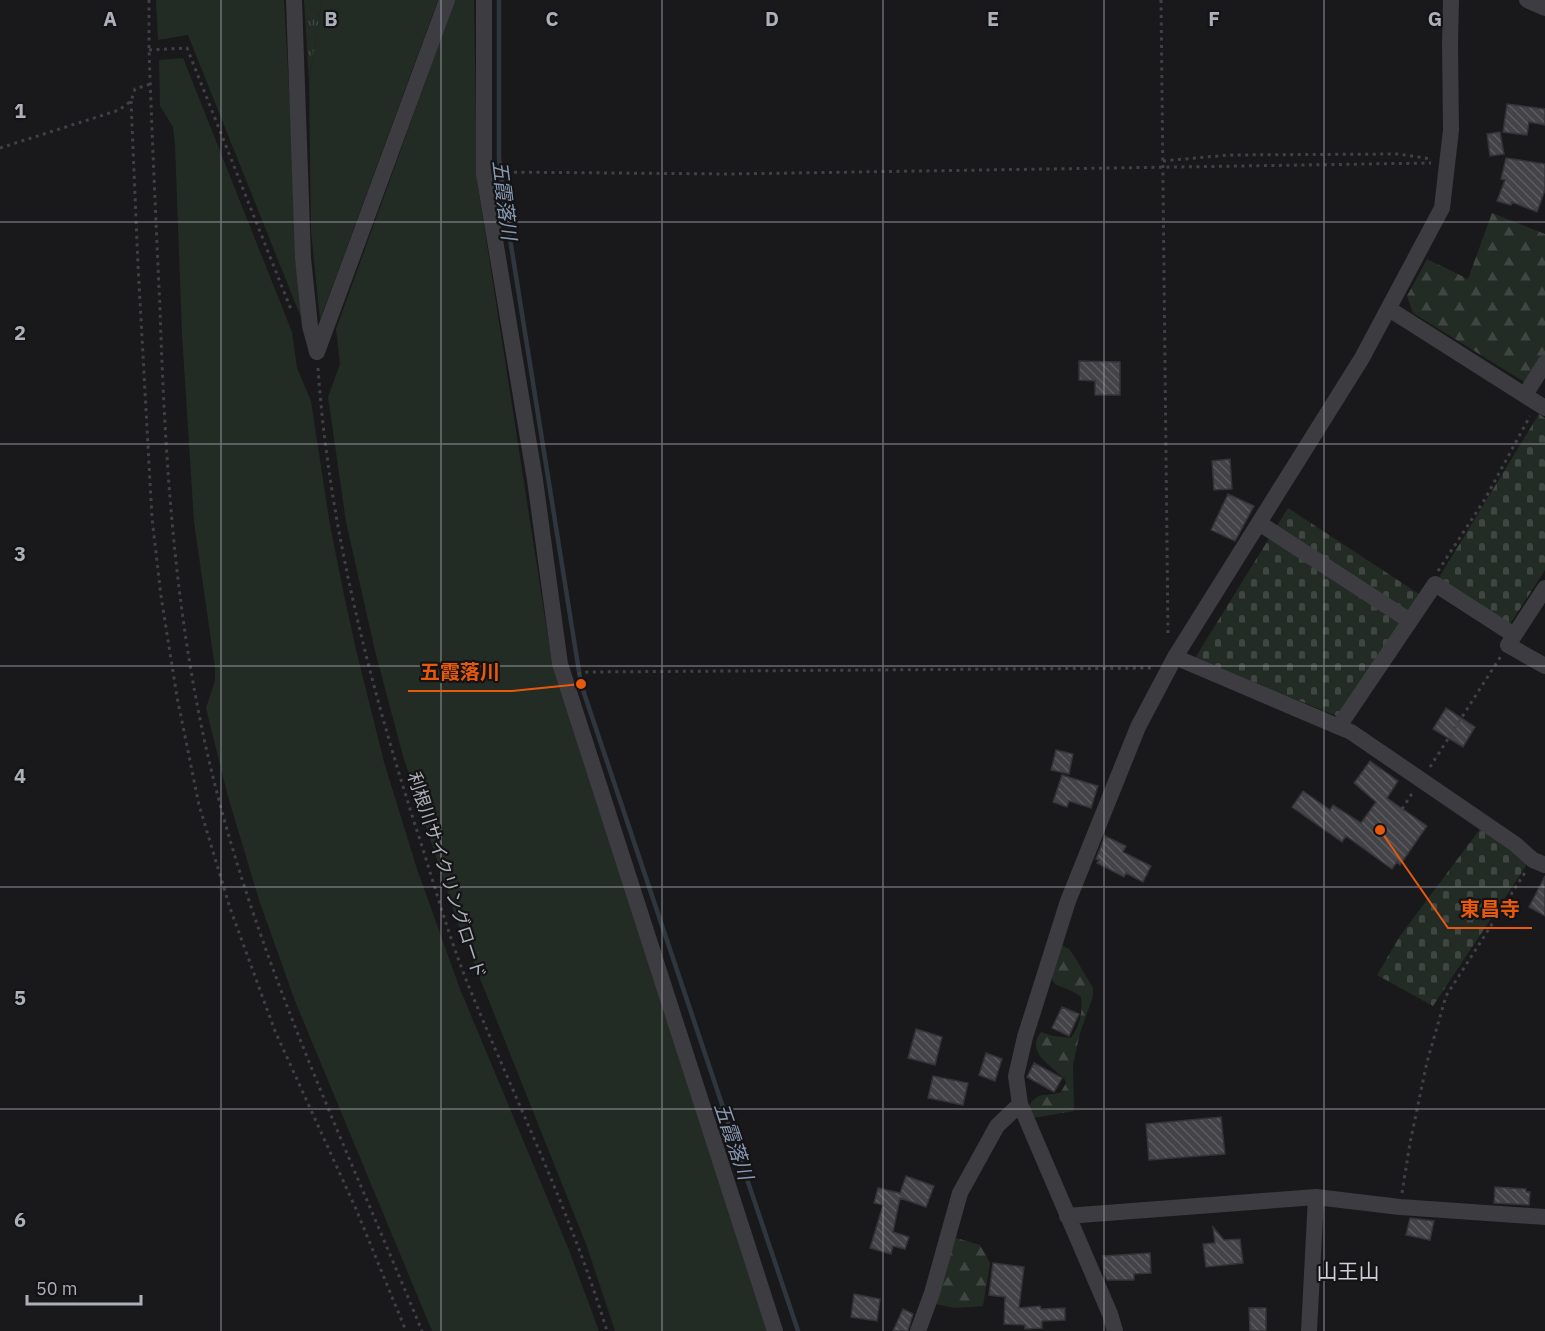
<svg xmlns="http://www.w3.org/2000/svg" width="1545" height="1331" font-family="'IBM Plex Sans','Noto Sans JP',sans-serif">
<defs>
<pattern id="forest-firs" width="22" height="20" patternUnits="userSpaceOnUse" patternTransform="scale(1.5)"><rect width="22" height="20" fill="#232b25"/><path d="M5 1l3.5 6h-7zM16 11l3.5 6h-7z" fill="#404743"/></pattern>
<pattern id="cemetery-stones" width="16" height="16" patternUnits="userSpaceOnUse" patternTransform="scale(1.5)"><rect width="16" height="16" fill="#232b25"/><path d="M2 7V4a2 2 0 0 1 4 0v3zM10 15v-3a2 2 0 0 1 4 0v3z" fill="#404743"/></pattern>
<pattern id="park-tufts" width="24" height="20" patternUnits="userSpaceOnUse" patternTransform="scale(1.5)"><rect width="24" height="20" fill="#232b25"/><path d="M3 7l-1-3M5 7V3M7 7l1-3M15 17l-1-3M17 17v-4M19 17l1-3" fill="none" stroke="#404743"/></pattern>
<pattern id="building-back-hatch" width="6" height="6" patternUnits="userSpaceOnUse" patternTransform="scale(1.5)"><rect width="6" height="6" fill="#444448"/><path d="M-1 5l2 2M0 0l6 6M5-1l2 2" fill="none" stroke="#5c5c60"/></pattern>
</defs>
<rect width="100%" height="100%" fill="#19191b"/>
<!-- grass -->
<path fill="#232b25" d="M156,0H284L302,320L188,35L158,40Z
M322,0H438L320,320L311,231L309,80Z
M455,0H474L477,180L553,669L770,1331H615L586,1244L457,921L403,756L375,651L346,522L328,397L340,364L336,329Z
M183,58L292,332L297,368L311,401L330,525L344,595L357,654L384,762L417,869L460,989L569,1250L599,1331H432L295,1001L259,900L227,793L206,708L215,681V668L194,522L182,334L175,145L173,127L160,106L159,60Z"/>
<!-- forest -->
<path fill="url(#forest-firs)" d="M1492,213L1545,234V356L1526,383L1413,313L1407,296L1427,259L1468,279Z
M1061,945L1069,949L1074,956L1093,988V996L1080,1033L1073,1065L1074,1111L1033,1118L1029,1107C1038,1089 1046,1098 1061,1092L1066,1083L1064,1078C1051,1066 1025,1051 1041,1032L1053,1036L1071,1038C1080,1026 1083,1011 1081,997C1074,991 1067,989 1059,986C1043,980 1057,956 1061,945Z
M953,1237L980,1245L990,1263L983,1306L955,1308L936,1304Z"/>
<!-- cemetery -->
<path fill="url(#cemetery-stones)" d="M1539,414L1545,418V570L1510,624L1441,579L1440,576Z
M1288,508L1419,594L1339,717L1195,658Z
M1483,825L1527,859L1526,866L1433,1006L1377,975L1400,936Z"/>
<!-- park -->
<path fill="url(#park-tufts)" d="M304,0H322L309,80Z"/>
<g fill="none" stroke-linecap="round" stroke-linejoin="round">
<!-- stream -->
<path stroke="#30363e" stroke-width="4.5" d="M499,0V158L504,201L581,684L798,1331"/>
</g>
<!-- building -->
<path fill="url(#building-back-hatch)" stroke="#343337" stroke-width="1.5" d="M1507,104L1545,109V125L1529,122L1527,135L1503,132Z
M1500,132L1504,154L1490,156L1487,134Z
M1506,158L1545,164V190L1537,212L1512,202L1511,205L1497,201L1505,180L1501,179Z
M1079,361L1120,362V395H1095V381L1079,380Z
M1230,459L1232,489L1214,490L1212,461Z
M1228,494L1254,506L1235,541L1211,530Z
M1446,708L1475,727L1463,747L1433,729Z
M1056,750L1073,754L1069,774L1051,770Z
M1370,761L1398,781L1387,798L1427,826L1400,865L1397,862L1392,869L1346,836L1342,842L1292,807L1303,791L1330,810L1333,805L1361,823L1376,802L1354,783Z
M1062,775L1098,786L1091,808L1069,801L1067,807L1053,802Z
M1105,836L1126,846L1123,852L1151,866L1143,882L1126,873L1124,877L1097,863L1099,860L1096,859Z
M1545,876V916L1529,907Z
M1062,1007L1079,1014L1069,1036L1052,1028Z
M916,1029L942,1037L935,1065L908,1058Z
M986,1053L1002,1059L995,1081L979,1075Z
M1034,1063L1062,1078L1054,1092L1027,1077Z
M933,1076L968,1083L963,1105L928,1098Z
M1221,1117L1225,1154L1149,1160L1146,1124Z
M906,1176L934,1186L926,1207L900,1198L893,1232L909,1237L905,1249L893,1246L891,1254L870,1248L883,1205L874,1203L878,1188L900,1193Z
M1495,1187L1526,1189V1192H1530L1529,1205L1494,1203Z
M1410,1218L1434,1221L1430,1240L1406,1235Z
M1213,1227L1224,1240L1240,1239L1243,1263L1206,1267L1203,1244L1215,1243Z
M1150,1253L1151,1273L1134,1274V1280H1107L1104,1273L1103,1256Z
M993,1263L1024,1267L1019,1308L1040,1306L1041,1309L1065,1308V1320L1042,1321V1328L1025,1329V1325L1004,1324L1005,1297L989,1295Z
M854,1294L880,1299L877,1321L851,1317Z
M1249,1308H1266V1331H1250Z
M903,1309L913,1314L908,1331H893Z"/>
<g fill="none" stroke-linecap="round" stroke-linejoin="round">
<!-- path -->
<path stroke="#404146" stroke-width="3" stroke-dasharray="3 4.5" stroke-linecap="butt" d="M149,0V50C152,136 156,223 160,309C165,458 174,606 207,752C253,953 344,1141 422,1331
M1161,0L1168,637
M149,50L187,48L292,312
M131,101L138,265L152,518L161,596L177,697L199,805L230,908L275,1031L356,1209L406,1331
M0,148L119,110L131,101L135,89L150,84
M1163,161L1228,155L1398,154L1432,159
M499,172L730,174L1431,163
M318,368C329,529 371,690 421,843C436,891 450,940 469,987C516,1101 571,1213 607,1331
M1438,571L1485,499L1530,416
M578,674L588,672L1153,668
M1430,767L1501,656
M1402,809L1413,792
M1402,1193L1410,1143L1427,1062L1446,996L1526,871"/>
<!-- minor -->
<path stroke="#3c3c41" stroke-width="16" d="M294,0L303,258L310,326L317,352
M484,0V174L535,480L560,664L775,1331
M1527,0L1545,8
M1389,309L1545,408
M317,352L447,0
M1525,395L1545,363
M1259,523L1410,621
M1545,588L1508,645L1545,666
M1175,657L1351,732L1515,844L1533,860L1545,865
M1339,726L1435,584L1514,635
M1067,1216L1316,1197L1400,1207L1545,1217
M918,1331L932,1293L960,1193L997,1126L1020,1104
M1115,1331L1110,1314L1020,1104L1016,1076L1025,1037L1068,901L1138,727L1175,657L1362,358L1442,208L1451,130L1450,44L1451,0
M1309,1331L1316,1197"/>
</g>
<!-- grid -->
<path fill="none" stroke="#adafb9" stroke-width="1.5" stroke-opacity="0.55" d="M221,0V1331M441,0V1331M662,0V1331M883,0V1331M1104,0V1331M1324,0V1331M0,222H1545M0,444H1545M0,666H1545M0,887H1545M0,1109H1545"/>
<g text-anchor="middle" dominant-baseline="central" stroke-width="4.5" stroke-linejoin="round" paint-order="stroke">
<!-- street labels -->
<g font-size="18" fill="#adafb9" stroke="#141416">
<text transform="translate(447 875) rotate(72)">利根川サイクリングロード</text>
</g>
<!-- water labels -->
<g font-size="20" font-style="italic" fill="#8797b1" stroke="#141416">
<text transform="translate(505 200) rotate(83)">五霞落川</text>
<text transform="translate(734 1141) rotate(71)">五霞落川</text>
</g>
<!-- quarter labels -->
<g font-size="21" fill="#cdced6" stroke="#141416">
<text x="1348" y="1271">山王山</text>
</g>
</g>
<g font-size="20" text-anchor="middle" font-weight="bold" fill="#adafb9" stroke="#141416" stroke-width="4.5" stroke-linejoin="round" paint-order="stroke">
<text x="110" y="26">A</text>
<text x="331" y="26">B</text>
<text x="552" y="26">C</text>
<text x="772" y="26">D</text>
<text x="993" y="26">E</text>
<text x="1214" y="26">F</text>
<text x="1435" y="26">G</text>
<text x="20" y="118">1</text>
<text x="20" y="340">2</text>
<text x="20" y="561">3</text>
<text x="20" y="783">4</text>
<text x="20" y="1005">5</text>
<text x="20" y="1227">6</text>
</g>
<!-- callouts -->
<path fill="none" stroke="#e8590c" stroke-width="2" d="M581 684L512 691H408M1380 830L1448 928H1532"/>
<g fill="#e8590c" stroke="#141416" stroke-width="2">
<circle cx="581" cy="684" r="6"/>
<circle cx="1380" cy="830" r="6"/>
</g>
<g font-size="20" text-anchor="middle" font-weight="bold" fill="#e8590c" stroke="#141416" stroke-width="4.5" stroke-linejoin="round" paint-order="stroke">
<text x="460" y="679">五霞落川</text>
<text x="1490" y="916">東昌寺</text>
</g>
<!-- scale -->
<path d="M27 1295v9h114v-9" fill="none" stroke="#adafb9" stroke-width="3"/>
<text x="36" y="1295" font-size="18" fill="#adafb9" stroke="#141416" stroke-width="4.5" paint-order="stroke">50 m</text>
</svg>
